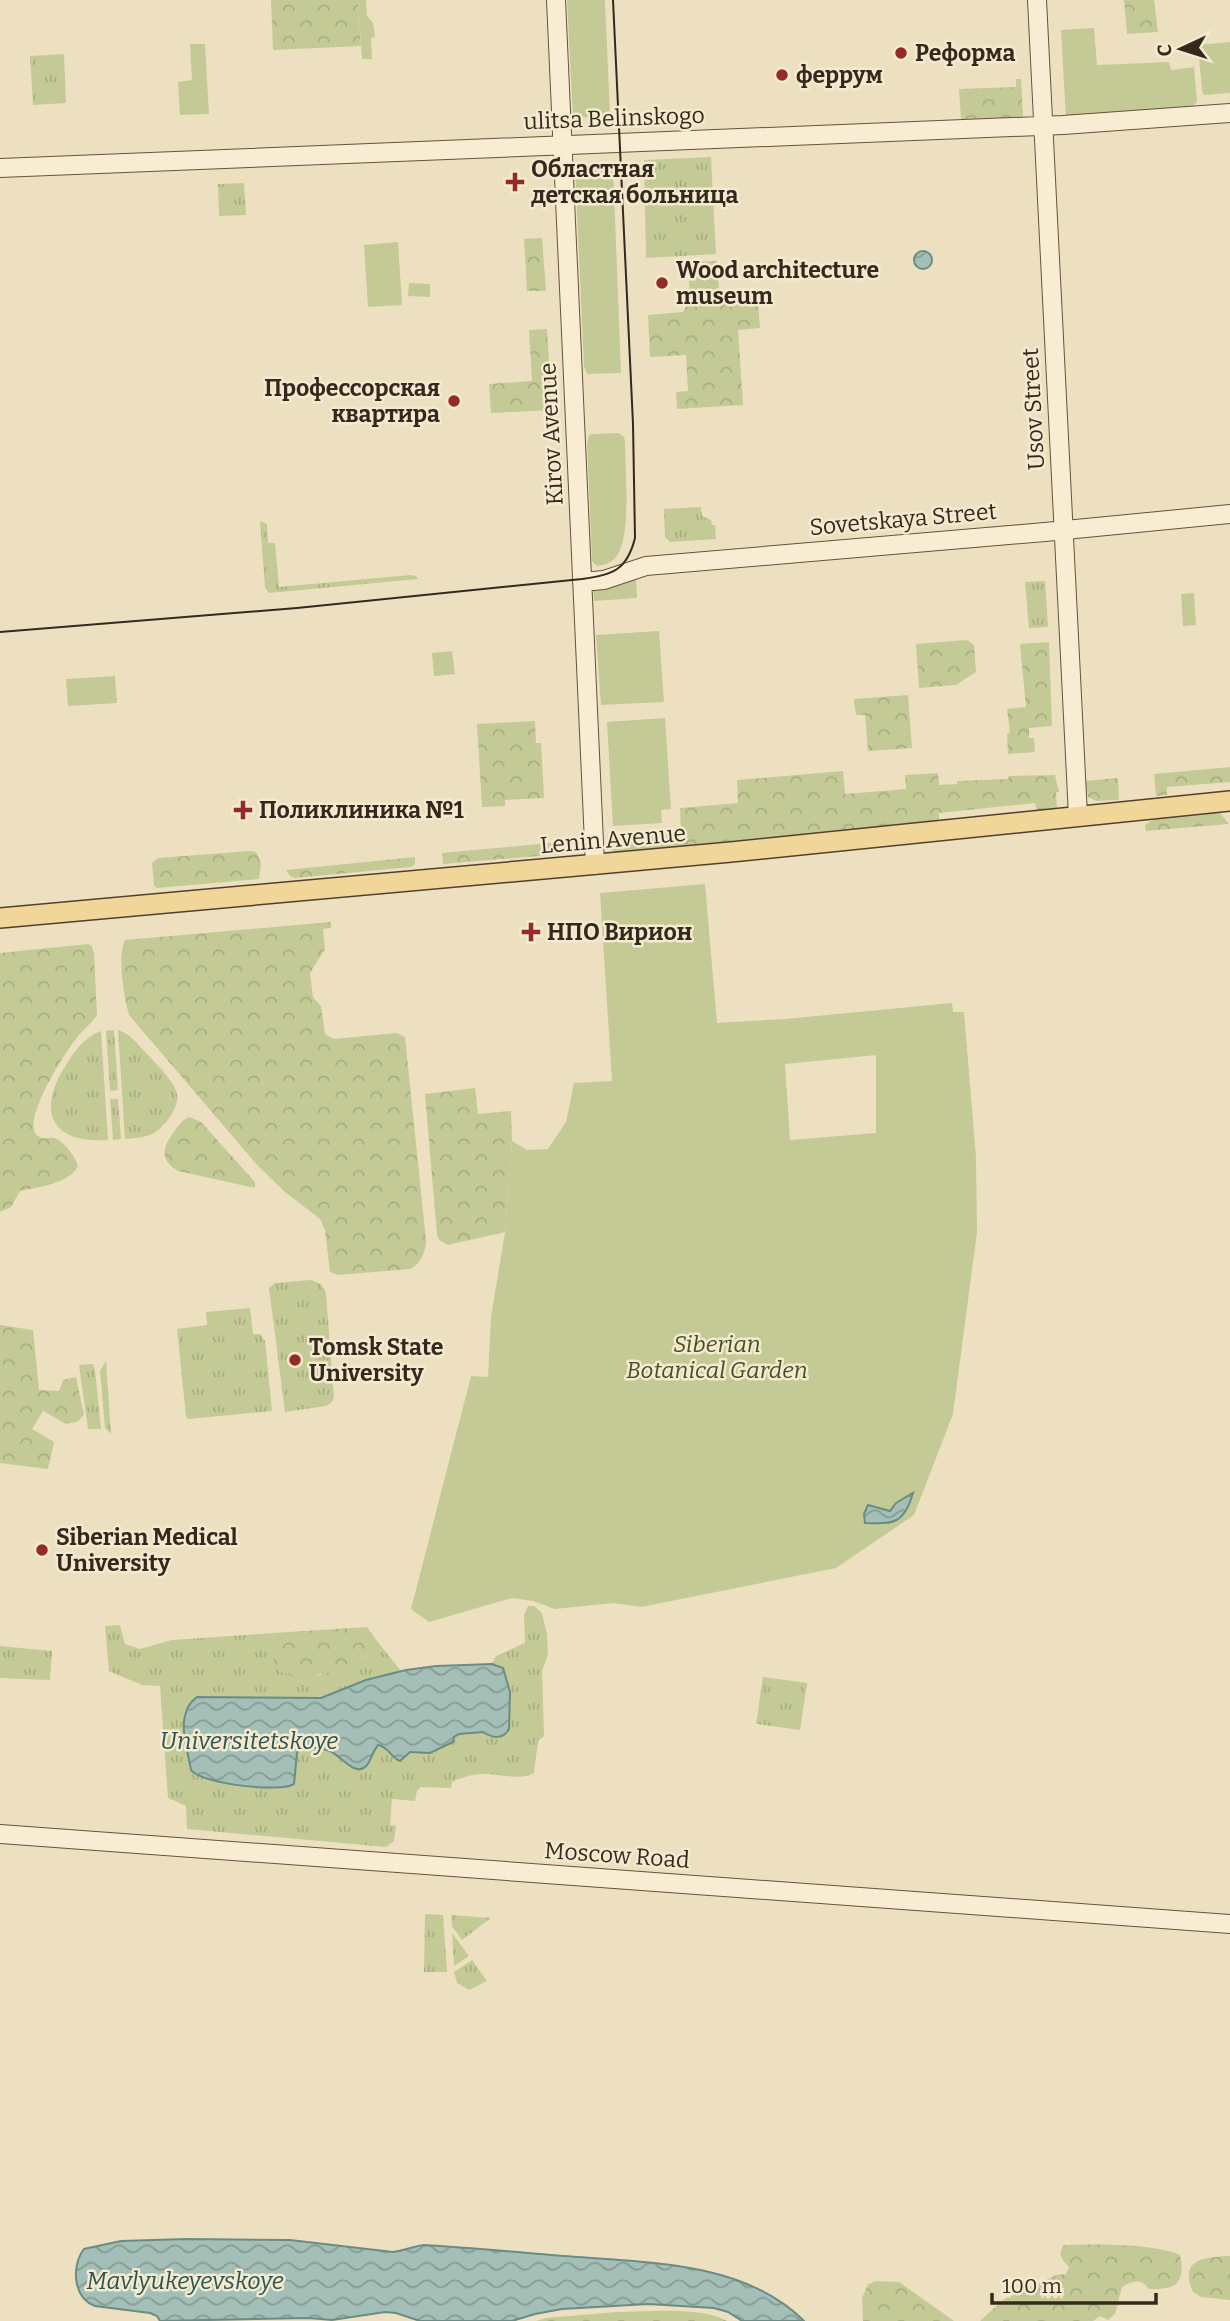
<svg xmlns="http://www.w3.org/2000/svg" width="1230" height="2321" font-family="Bitter,serif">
<defs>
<pattern id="grass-tufts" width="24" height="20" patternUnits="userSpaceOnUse" patternTransform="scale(1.75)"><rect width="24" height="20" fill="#c3ca95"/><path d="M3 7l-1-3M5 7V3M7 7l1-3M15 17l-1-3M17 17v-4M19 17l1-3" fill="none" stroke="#a8ae80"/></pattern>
<pattern id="forest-crowns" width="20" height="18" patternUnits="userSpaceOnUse" patternTransform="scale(1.75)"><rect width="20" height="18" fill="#c3ca95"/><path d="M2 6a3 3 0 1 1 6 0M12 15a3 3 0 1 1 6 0" fill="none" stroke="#a8ae80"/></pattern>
<pattern id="water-waves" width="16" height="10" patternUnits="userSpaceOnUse" patternTransform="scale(1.75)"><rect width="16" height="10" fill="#a3bfb7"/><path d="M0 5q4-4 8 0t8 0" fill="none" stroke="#869b94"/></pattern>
</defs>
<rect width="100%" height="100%" fill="#ede0c0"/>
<!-- grass -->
<path fill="url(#grass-tufts)" d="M64,54L66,103L33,105L30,56Z
M711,157L716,254L646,258L644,160Z
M244,183L246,215L219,216L218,184Z
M701,507L702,516L711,520L712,525H715L716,539L670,542L665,537L664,509Z
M260,521L267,524L268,543H275L279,587L410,575L416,576L418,579L269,593L265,588Z
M1045,581L1048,627L1029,628L1025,582Z
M114,1030L118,1090L110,1091L106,1031Z
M118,1030C130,1033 138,1045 147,1054C157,1065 173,1079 177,1094C180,1107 164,1128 152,1134C144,1138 134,1138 125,1139Z
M101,1031L108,1140C51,1144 36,1111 66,1065C74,1051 85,1037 101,1031Z
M110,1099H118L121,1139L113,1140Z
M311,1280L321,1284L326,1293L334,1398L332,1402L326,1406L285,1412L269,1288L275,1283Z
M250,1308L253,1334H260L265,1341L272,1411L188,1419L186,1416L177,1329L207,1325L206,1312Z
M106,1361L111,1434L105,1428L100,1371Z
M93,1364L95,1370L101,1429H88L79,1365Z
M528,1606H534L542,1613L547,1634L548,1654L542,1671L544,1736L538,1741L534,1773C520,1781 500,1774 484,1774C473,1774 463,1777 452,1782L451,1788L421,1787L417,1791L415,1801L392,1799L390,1825L396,1826L394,1841L386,1847L187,1829L186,1806L168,1798L160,1686L142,1685L109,1671L105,1626L120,1625L125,1644L140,1649L172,1640L273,1633L272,1655L318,1676L365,1658L377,1641L401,1671L366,1680L321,1698L234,1697L185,1710L183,1719L191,1770C217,1789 252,1783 283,1788L300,1748C319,1744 336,1754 349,1767L373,1752L378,1745L384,1747L391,1756L405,1757L410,1752L430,1753L459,1734L483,1732L490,1737L507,1734L509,1729L510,1692L498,1665L492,1664L496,1656L525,1643L524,1615Z
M0,1646L52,1651L50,1680L0,1678Z
M763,1677L807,1683L800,1730L756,1724Z
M425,1914L443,1915L447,1972H424Z
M451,1915L491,1918L462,1940L452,1926Z
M452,1933L469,1956L454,1966Z
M472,1960L487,1981L469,1990L457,1983L454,1972Z"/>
<!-- forest -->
<path fill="url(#forest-crowns)" d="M271,0H358L361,46L273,50Z
M1124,0H1154L1158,32L1127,34Z
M1016,79H1021L1023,118L961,119L959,89L1016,87Z
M542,238L546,291H527L524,239Z
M717,261L720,301L758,300L760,328L738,330L743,405L677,409L676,392L688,391L686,355L650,357L648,315L683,312L690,300L688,262Z
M547,329L552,410L491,413L489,384L532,381L529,330Z
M967,640L974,645L976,672L956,685L919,688L916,644Z
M1049,642L1052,726L1029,728V738H1034L1035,752L1008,754L1007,734L1010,733L1007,709L1026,707L1020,644Z
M908,695L912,748L868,751L865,715H856L854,699Z
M535,721L536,743H541L544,798L505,800V806L482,807L477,724Z
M1230,767V782L1167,787V795L1156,796L1154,774Z
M843,771L845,794L906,789L905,775L938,773L939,785L957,784V781L1008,779L1009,776L1055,775L1059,792H1056L1057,808L1037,811L1035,803L939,813V821L619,852C608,852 608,845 607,836L681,830L680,808L738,803L737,780Z
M1118,778L1119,800L1096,801L1088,797L1085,781Z
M1219,812L1229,824L1146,831L1145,825L1156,818Z
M573,841L571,849L562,854L443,864L442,853Z
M250,851L256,852L261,863L259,879L157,888L154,886L152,863L158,858Z
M415,857V864L411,867L295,878L290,876L286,870Z
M331,922V928L323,929L325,949L310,973L313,997L321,1006L325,1034L334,1039L397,1033L405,1037L426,1240C426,1251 421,1264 410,1269L338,1275L330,1272L325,1230L320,1219L285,1192L258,1166L129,1015C124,998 117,956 125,940Z
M88,944L92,946L94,954L97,1015C92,1023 85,1028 79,1035C67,1049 19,1123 38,1136C43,1140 48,1137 54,1138C64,1141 75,1156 78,1166C69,1184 38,1187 20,1191L11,1207L0,1212V953Z
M475,1088L478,1114L511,1111L512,1141L505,1232L448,1245L439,1240L437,1235L425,1094Z
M189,1117L201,1122L255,1182V1188L178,1171C160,1160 162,1149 173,1133C178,1126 182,1120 189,1117Z
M0,1325L33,1330L39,1390L59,1391L63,1380L76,1377L84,1415L77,1422L66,1424L43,1411L32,1429L54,1442L48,1469L0,1463Z
M367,1627L377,1641C373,1647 369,1655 363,1659C347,1669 295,1686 279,1670C269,1661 272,1645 273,1633Z
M1064,2245C1095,2244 1153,2243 1180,2255C1186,2283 1176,2290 1149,2289C1141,2278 1132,2281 1122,2287L1115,2314L1108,2320L1100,2316L1093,2321H980L1002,2301L1018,2290L1036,2285L1056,2275L1066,2274L1069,2267C1062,2260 1057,2254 1064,2245Z
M1230,2256V2300L1201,2297L1193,2292C1178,2259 1205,2257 1230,2256Z
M877,2281L899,2282L954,2321H863L862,2298L868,2284Z
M617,2312C648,2312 700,2306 727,2321H536L546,2318Z"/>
<!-- park -->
<path fill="#c3ca95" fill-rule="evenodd" d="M358,0H366L367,16L373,23L375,37L371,38L372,59H362Z
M567,0H605L610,116L573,118Z
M1094,28L1097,65L1169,62L1171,70L1194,67L1197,101L1192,108L1066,118L1061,30Z
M1230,42V93L1204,95L1202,91L1198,45Z
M190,44H205L209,114L180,115L178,82L192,80Z
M613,166L621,373L587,374L584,366L575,168Z
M398,242L402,305L368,307L364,245Z
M409,283L430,284V297L408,296Z
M619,433L624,437L625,441C625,468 632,537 616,557C611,563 605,565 597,566L592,561L587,443L589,436L592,434Z
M636,579L637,598L594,601L593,587Z
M1194,593L1196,625L1183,626L1181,594Z
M659,631L664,702L601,705L596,635Z
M452,651L455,674L434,676L432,653Z
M115,676L117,703L68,706L66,679Z
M665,718L671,809L661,810L662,823L613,826L607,722Z
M705,884L717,1023L785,1019L952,1003L953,1012H964L976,1157L977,1232L953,1414L914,1515L836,1568L641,1607L614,1603L555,1609L533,1601L512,1598L429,1622L411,1609L471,1376L488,1377L491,1317L505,1232L512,1141L527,1150L548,1149L566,1122L574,1083L612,1081L600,893ZM876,1055V1133L790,1140L785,1064Z"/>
<!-- water -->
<path fill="url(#water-waves)" stroke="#6b8c84" stroke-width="2" d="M914 260a9 9 0 1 1 18 0a9 9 0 1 1-18 0Z
M913,1493C904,1524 894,1524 865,1523L864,1514L868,1505L890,1511L896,1503Z
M492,1664L503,1668L510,1692L509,1729C503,1740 492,1738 483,1732L459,1734L454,1737L453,1742L430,1753L410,1752L400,1761C390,1757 389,1747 378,1745C373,1751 371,1760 367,1765C356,1778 342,1757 333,1753C325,1748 309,1746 300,1748L297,1753L294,1784C282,1793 201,1784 191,1770C187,1746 174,1714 197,1697L321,1698L366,1680L406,1670L436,1666Z
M187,2239L290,2240L393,2252C404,2251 413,2246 424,2245C475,2248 527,2253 578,2257C654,2263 746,2263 804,2321H742L728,2312L714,2308L648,2304L562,2309L535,2314L512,2321H420L396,2313L385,2312L332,2320L309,2318L160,2321L157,2316L150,2313L95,2306C73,2298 71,2266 84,2249L121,2241Z"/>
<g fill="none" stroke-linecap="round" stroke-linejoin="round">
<!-- secondary casing -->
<g stroke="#67523c" stroke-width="20">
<path id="secondary" d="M556,0L595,865
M1037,0L1078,816
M0,168L1063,125L1230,113
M582,582L604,580L646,566L1045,532L1230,514
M0,1834L1230,1924"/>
</g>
<!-- primary casing -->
<g stroke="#533f2d" stroke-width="22">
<path id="primary" d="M0,918L731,852L1230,801"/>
</g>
<!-- secondary -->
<use href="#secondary" stroke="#f8edd3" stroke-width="18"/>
<!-- primary -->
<use href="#primary" stroke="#f0d698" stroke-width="19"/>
<!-- tram -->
<path stroke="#35291d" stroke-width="2" d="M0,632L297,608L582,579C613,575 627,570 635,538L633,424L613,0"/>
</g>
<!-- markers -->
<g fill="#932b2a" stroke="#f4eacf" stroke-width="2.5">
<circle cx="901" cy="53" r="7"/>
<circle cx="782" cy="75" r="7"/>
<path d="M511.5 171.5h7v7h7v7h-7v7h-7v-7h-7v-7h7z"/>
<circle cx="662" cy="283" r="7"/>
<circle cx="454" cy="401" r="7"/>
<path d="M239.5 799.5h7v7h7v7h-7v7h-7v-7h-7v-7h7z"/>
<path d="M527.5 921.5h7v7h7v7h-7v7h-7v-7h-7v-7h7z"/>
<circle cx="295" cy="1360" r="7"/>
<circle cx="42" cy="1550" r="7"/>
</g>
<g text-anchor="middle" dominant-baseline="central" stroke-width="5" stroke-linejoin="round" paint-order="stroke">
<!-- poi labels -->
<g font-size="23" font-weight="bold" fill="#35291d" stroke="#f4eacf" text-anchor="start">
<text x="915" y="53">Реформа</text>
<text x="796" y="75">феррум</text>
<text x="531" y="169">Областная<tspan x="531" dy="26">детская больница</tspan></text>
<text x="676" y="270">Wood architecture<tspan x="676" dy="26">museum</tspan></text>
<text x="440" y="388" text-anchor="end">Профессорская<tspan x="440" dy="26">квартира</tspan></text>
<text x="259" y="810">Поликлиника №1</text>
<text x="547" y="932">НПО Вирион</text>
<text x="309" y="1347">Tomsk State<tspan x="309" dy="26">University</tspan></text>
<text x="56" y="1537">Siberian Medical<tspan x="56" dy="26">University</tspan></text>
</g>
<!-- street labels -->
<g font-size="23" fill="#35291d" stroke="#f4eacf">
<text transform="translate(614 118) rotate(-2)">ulitsa Belinskogo</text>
<text transform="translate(1033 409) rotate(-93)">Usov Street</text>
<text transform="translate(551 434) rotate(-93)">Kirov Avenue</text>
<text transform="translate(903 519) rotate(-5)">Sovetskaya Street</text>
<text transform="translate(613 839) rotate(-5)">Lenin Avenue</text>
<text transform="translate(617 1855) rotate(4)">Moscow Road</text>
</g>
<!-- park labels -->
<g font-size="23" font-style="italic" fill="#455124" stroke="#f4eacf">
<text x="717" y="1344">Siberian<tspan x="717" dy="26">Botanical Garden</tspan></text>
</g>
<!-- water labels -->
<g font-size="24" font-style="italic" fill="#2c5553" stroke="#f4eacf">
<text x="249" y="1741">Universitetskoye</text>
<text x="185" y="2281">Mavlyukeyevskoye</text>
</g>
</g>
<!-- north arrow -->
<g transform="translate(1181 49) rotate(266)" stroke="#f4eacf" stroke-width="5" paint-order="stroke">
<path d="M0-5L12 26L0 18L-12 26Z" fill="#35291d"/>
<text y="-10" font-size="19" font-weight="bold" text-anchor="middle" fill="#35291d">С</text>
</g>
<!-- scale -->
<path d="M992 2293v10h164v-10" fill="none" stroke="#35291d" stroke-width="3.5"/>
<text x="1002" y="2293" font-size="21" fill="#35291d" stroke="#f4eacf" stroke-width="5" paint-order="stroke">100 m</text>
</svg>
